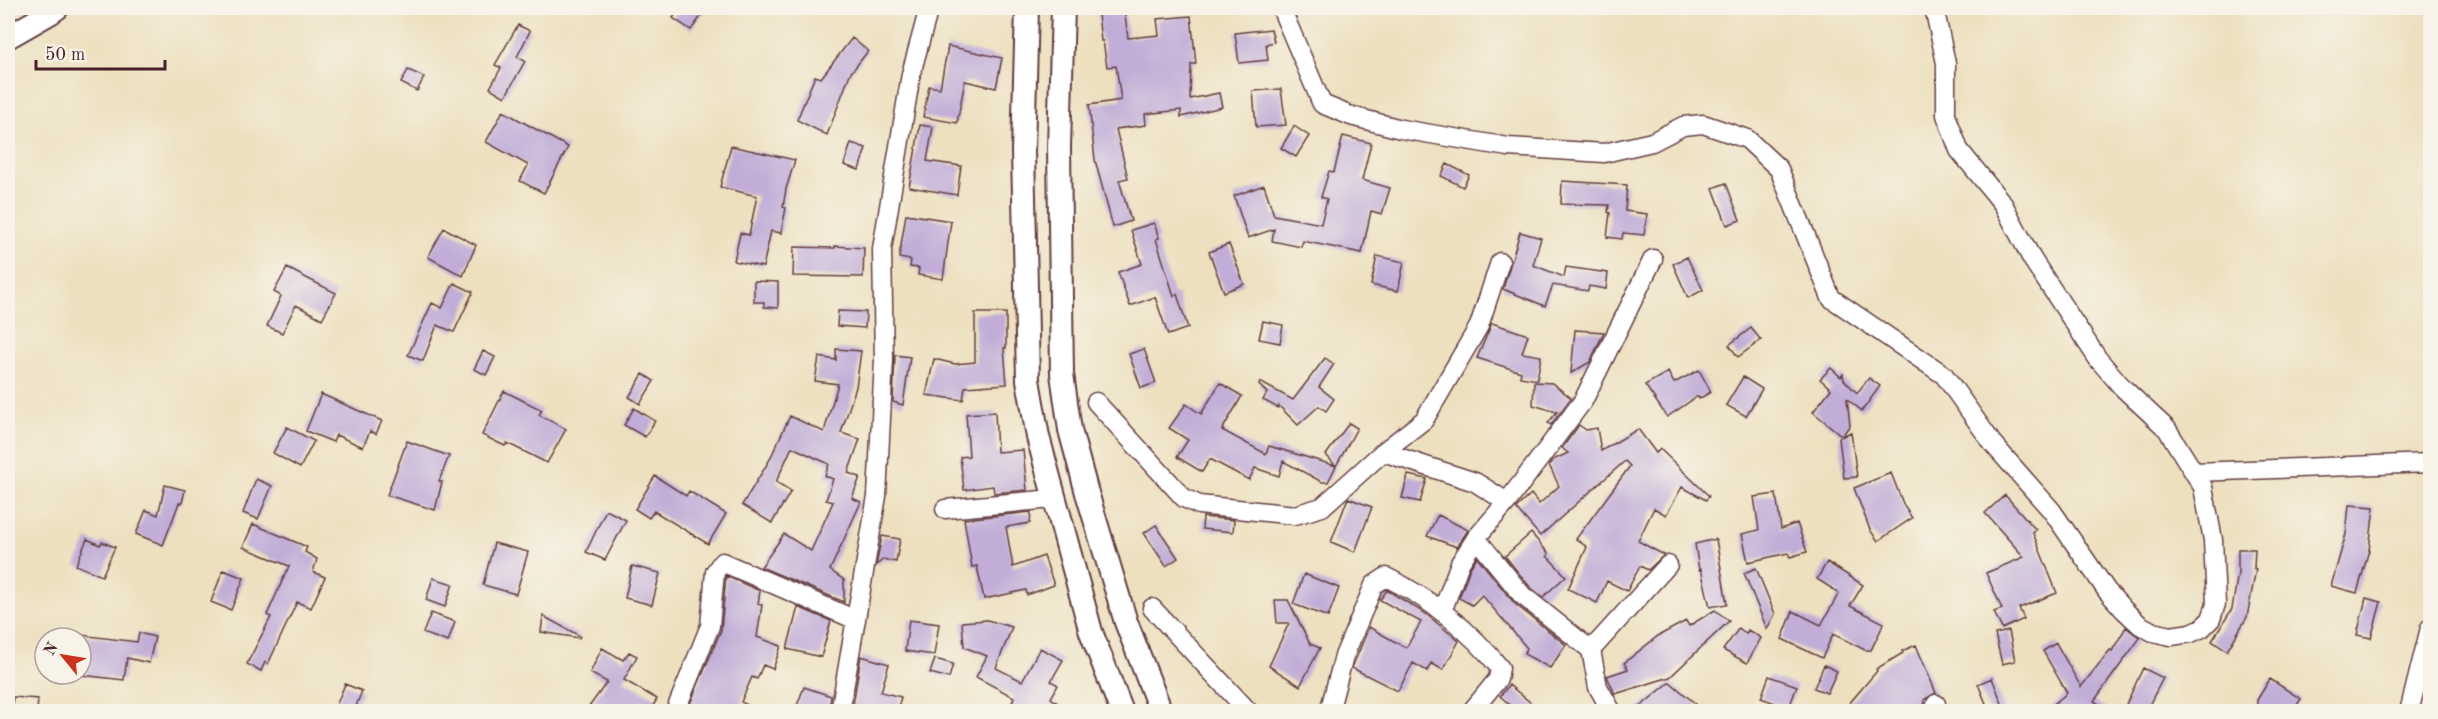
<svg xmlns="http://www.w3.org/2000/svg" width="2438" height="719" font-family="'Old Standard TT',serif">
<rect width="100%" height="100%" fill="#f7f3e8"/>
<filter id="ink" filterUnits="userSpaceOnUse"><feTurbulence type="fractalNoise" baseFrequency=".0167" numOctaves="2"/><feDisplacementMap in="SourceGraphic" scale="12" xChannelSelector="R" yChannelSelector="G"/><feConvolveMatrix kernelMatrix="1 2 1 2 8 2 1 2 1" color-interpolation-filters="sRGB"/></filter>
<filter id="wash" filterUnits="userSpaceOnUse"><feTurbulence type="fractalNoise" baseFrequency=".008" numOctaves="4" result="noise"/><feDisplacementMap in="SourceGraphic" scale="24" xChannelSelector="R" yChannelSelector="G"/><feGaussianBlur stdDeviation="1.35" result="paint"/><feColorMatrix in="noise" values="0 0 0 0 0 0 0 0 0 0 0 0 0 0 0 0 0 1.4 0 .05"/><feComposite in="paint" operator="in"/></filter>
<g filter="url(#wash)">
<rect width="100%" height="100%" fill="#ede0bf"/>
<g id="blocks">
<!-- building -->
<path fill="#c1add7" d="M680,8H707L691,30L673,18Z
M1102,8H1124L1128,38L1159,35L1157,19L1191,16L1196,64H1191L1190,99L1219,93L1222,107L1181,117V110L1145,114L1146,125L1116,129L1128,178L1119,180L1131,221L1113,227L1095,160L1089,105L1121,100L1116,66L1107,67L1103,41H1101L1098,14L1103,13Z
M518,25L530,31L517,57L525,61L505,97L490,88L501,68L495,65Z
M1271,29L1274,42L1266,44L1268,60L1239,63L1235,33Z
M852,38L868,51L850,74L827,135L797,120L815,76L821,78Z
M948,46L1002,58L996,88L965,81L957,123L923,117L929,86L940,88Z
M408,70L424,77L417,91L401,83Z
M1281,89L1286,125L1256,127L1253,91Z
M503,111L568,147L544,193L520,181L528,165L486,142Z
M920,125L933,127L927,161L961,166L957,195L909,187Z
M1294,126L1309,136L1296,157L1281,148Z
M1343,136L1371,143L1362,180L1390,188L1382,214L1371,211L1362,253L1303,241L1301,247L1272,241L1274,229L1248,238L1234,196L1264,185L1274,215L1321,224L1327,199L1321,197L1329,171L1334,172Z
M851,143L866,148L859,170L844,165Z
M731,146L795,160L786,189L783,207L786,208L781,233L771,231L763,267L734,261L740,233L749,235L757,196L720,187Z
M1447,164L1469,175L1463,187L1441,176Z
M1562,181L1627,185L1625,211L1647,214L1644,235L1623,233L1622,239L1607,237L1610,213L1608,212L1609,205L1561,204Z
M1726,183L1740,220L1727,225L1713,188Z
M906,214L951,221L943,279L918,275L919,268L910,267L911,260L899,258Z
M1154,223L1159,238L1156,239L1174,296L1177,294L1188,328L1168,335L1155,297L1130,306L1118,272L1142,264L1131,230Z
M444,228L476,245L463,276L428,257Z
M1520,232L1541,238L1533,265L1564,277L1566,267L1608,273L1606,289L1589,286L1588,291L1553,285L1545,306L1503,289Z
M1229,244L1244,284L1224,292L1209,252Z
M835,246L864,248L863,277L793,276L794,247L835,248Z
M1377,256L1404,262L1398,291L1371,285Z
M1687,257L1703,290L1688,298L1673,264Z
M287,268L336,293L322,319L296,305L282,333L267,326L281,296L274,292Z
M754,281L778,282V308L764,307V302H754Z
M454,283L473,292L454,332L437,325L423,361L408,355L432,303L442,308Z
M838,311L866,312L865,328L837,326Z
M975,313H1006V348H1004L1007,384L965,387L963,400L926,395L934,359L955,364L975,362Z
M1263,321L1283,325L1280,343L1259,339Z
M1492,323L1528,335L1522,353L1541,356L1537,380L1520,377L1521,372L1477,358Z
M1751,328L1761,340L1738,357L1729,345Z
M1575,330L1604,332L1590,362L1571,373Z
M836,349L861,351L856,387L841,433L860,439L848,473L860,477L852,498L861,502L830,570L844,580V602L761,567L784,534L811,551L833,502L826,500L833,479L825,476L829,464L792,447L776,482L791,491L772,523L742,505L769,461L790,416L824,432L838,384L815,381L819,357L836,360Z
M1144,349L1156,383L1141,388L1129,354Z
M483,351L495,357L486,375L474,369Z
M895,355L910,357L903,405L893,402Z
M1325,358L1334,364L1319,387L1334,399L1326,411L1319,406L1298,425L1279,406L1278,408L1263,400L1267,393L1259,385L1260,382L1293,400Z
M1831,368L1841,377L1843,374L1844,380L1857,393L1869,378L1880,386L1862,411L1847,399L1850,425L1842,436L1813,412L1831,389L1820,379Z
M1699,370L1711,392L1699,399L1698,396L1667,417L1645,385L1668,372L1674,383Z
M643,374L654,381L640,404L629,397Z
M1743,377L1762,389L1746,416L1726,405Z
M1534,382L1552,383L1571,398L1551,425L1548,423L1557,412L1533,405Z
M1220,383L1242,396L1222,430L1266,454L1269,446L1336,466L1328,482H1322L1283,461L1279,476L1255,468L1249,480L1210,459L1202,472L1177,457L1188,440L1169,428L1186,404L1201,414Z
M504,391L542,410L539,415L566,429L547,463L507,443L505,446L482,435Z
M321,394L382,421L376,434L370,431L363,447L336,435L333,442L306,431Z
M634,408L655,421L645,437L624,425Z
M995,412L997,452L1023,450L1027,490L994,493L993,486L964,490L960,457L969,456L966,414Z
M1349,423L1357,428L1336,466L1326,455Z
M1579,425L1586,430L1597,428L1601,451L1638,429L1656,453L1660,449L1709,496L1706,500L1682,487L1666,515L1654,508L1638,541L1664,555L1648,570L1640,566L1627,591L1607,581L1597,603L1568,589L1587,547L1576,539L1630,466L1625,461L1540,536L1516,508L1531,494L1539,504L1559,486L1549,465L1553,460L1568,453L1562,448Z
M287,427L314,441L300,468L273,453Z
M1851,432L1857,477L1844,478L1839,438Z
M407,441L449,456L439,481L442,482L435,510L387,495Z
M1891,473L1904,506L1912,518L1878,541L1870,530L1854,488Z
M1408,475L1427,479L1420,502L1402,498Z
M655,476L686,496L689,491L726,514L708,544L654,511L649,518L635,509Z
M256,479L272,486L258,519L243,513Z
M165,485L185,490L182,503H179L163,545L136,534L146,510L158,515Z
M1776,494L1781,529L1797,523L1807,552L1790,557L1788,553L1748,562L1742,534L1759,530L1754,497Z
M2005,495L2036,530L2033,533L2057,593L2019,608L2024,619L2002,629L1994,612L2002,609L1986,573L2024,557L1985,513Z
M1348,498L1372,507L1355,552L1331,542Z
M2349,505L2374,507L2369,550L2357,593L2331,586L2346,534Z
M606,510L626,520L605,560L586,552Z
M1031,512L1030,523L1006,527L1013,567L1044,556L1054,585L1027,595L1026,590L984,599L977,566L972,567L964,519Z
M1438,515L1468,530L1457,547L1427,536Z
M1203,517L1234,520L1233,532L1202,529Z
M253,524L307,547L305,552L317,559L313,572L325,577L311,608L297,602L268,664L265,662L261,671L247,664L271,617L267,615L289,566L243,547Z
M1156,525L1178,558L1166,566L1144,533Z
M1531,533L1549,554L1547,556L1566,576L1543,597L1530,587L1505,556Z
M882,536L900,539L896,562L883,559L876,566Z
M87,539L100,545L102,542L115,547L102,576L76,565Z
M1716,539L1727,604L1710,607L1701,569L1699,570L1695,544Z
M494,543L528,552L516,594L483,585Z
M2238,549H2255L2254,569H2256L2247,617L2227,651L2212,641L2232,609L2238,573Z
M1477,557L1515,604L1566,645L1550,668L1524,654L1527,648L1482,595L1472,605L1459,598L1470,568Z
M1827,562L1863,585L1850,606L1884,623L1871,650H1865L1833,634L1822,658L1782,639L1793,611L1821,625L1839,593L1817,579Z
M632,566L660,573L652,605L625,598Z
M1756,568L1775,614L1767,629L1744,573Z
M223,570L244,578L231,610L211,602Z
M1304,574L1339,588L1328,617L1293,604Z
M726,576L760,591L758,604L762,605L757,637L781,646L773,669L763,665L757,679L752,677L741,702L760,711H687L721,630Z
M433,578L453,584L445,607L426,600Z
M1387,590L1426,614L1459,641L1443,670L1431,663L1427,671L1413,663L1398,691L1352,668L1369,627L1406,648L1421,622L1380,600Z
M2366,598L2381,602L2371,638L2357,635Z
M1275,600H1288L1310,644L1320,648L1300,686L1269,666L1289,623H1277Z
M798,607L831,621L821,657L787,649Z
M1715,610L1729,621L1670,677L1615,694L1607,676L1628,669L1624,663L1658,636L1686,621L1689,626Z
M431,613L455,622L448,642L423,633Z
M543,616L580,636L579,638L541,632Z
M909,620L939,624L934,655L905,651Z
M987,620L1012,627L996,668L1022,681L1040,648L1063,660L1051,681L1058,685L1051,698L1068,711H1009L1014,697L976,677L987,656L964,647L962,622Z
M2126,627L2140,638L2094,701L2110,711H2045L2067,693L2043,651L2056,643L2081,687L2110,650L2112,651Z
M1739,628L1746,634L1748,630L1761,638L1747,663L1723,650Z
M2009,631L2015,661L2002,664L1995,634Z
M139,633L155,637L149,663L127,658L124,680L81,675V635L137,642Z
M1916,645L1936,693L1924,700L1926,711H1856L1848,705L1877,671L1876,669L1903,653L1902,651Z
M602,648L623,660L629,652L637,656L624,680L657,699L650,711H586L607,682L590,673Z
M861,656L889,664L881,692L901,697L897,711H852Z
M935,659L953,664L949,678L930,673Z
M1824,665L1837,671L1827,693L1814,688Z
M2143,668L2163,678L2146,711H2123Z
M1769,676L1797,686L1789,708L1761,698Z
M1992,678L2005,711H1989L1978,684Z
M2270,679L2301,699L2293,711H2266L2257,705V700Z
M1670,682L1704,711H1635Z
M345,684L362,691L354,711H334Z
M1509,685L1541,711H1517L1500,696Z
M804,687L831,696L829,711H795Z
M13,697L38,699L37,711H12Z"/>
</g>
</g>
<g filter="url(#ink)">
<use href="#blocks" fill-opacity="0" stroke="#623c41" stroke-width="1.5"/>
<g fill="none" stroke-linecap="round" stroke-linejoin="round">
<!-- minor casing -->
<g stroke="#623c41" stroke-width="21">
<path id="minor" d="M1281,8L1322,104L1351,116L1401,129L1508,147L1604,153L1652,142L1683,126L1703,124L1747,139L1779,169L1831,298L1944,375L1993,444L2052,511L2107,591L2124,610L2140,625L2153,632L2171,636L2191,633L2202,628L2211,619L2216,604L2213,540L2203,487L2167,429L2123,388L2098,359L2032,259L2003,204L1959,150L1946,115V63L1935,12L1932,8
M1096,402L1184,498L1199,505L1295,515L1322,507L1383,452L1424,420L1479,326L1500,262
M1383,452L1475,482L1507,502
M2195,472L2430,463
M945,509L1053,499
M1476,538L1522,595L1591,650L1598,687L1612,712
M1152,608L1249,712
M1442,612L1460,563L1476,538L1507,502L1583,401L1653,259
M1591,650L1668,565
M1936,704L1937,712
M675,712L710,626L715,572L722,562L856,620
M840,712L877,496L884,360L882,249L911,74L929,8
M1329,712L1344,656L1374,585L1386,577C1428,597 1471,631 1500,668L1498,679L1471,712
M2409,712L2430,628"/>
</g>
<!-- major casing -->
<g stroke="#623c41" stroke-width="26">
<path id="major" d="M1027,8L1023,151L1028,380L1038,437L1091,632L1122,712
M1063,8L1059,147L1062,374L1070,430L1087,493L1126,622L1161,712
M8,37L50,13L57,8"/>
</g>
<!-- minor -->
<use href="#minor" stroke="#fff" stroke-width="18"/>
<!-- major -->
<use href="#major" stroke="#fff" stroke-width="22"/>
</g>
</g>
<!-- margin -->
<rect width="2438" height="719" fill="none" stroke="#f7f3e8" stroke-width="30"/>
<!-- north arrow -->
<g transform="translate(63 656) rotate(300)"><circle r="28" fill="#f7f3e8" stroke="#b29e9c" stroke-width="1.5"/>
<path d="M0-4.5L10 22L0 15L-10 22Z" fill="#c8321e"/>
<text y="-9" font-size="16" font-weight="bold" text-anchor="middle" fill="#4a1f2b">N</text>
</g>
<!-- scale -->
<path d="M36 60v9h129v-9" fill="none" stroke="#4a1f2b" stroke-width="3"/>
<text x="45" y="60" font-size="18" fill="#4a1f2b" stroke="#f7f3e8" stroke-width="4.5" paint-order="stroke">50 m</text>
</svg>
